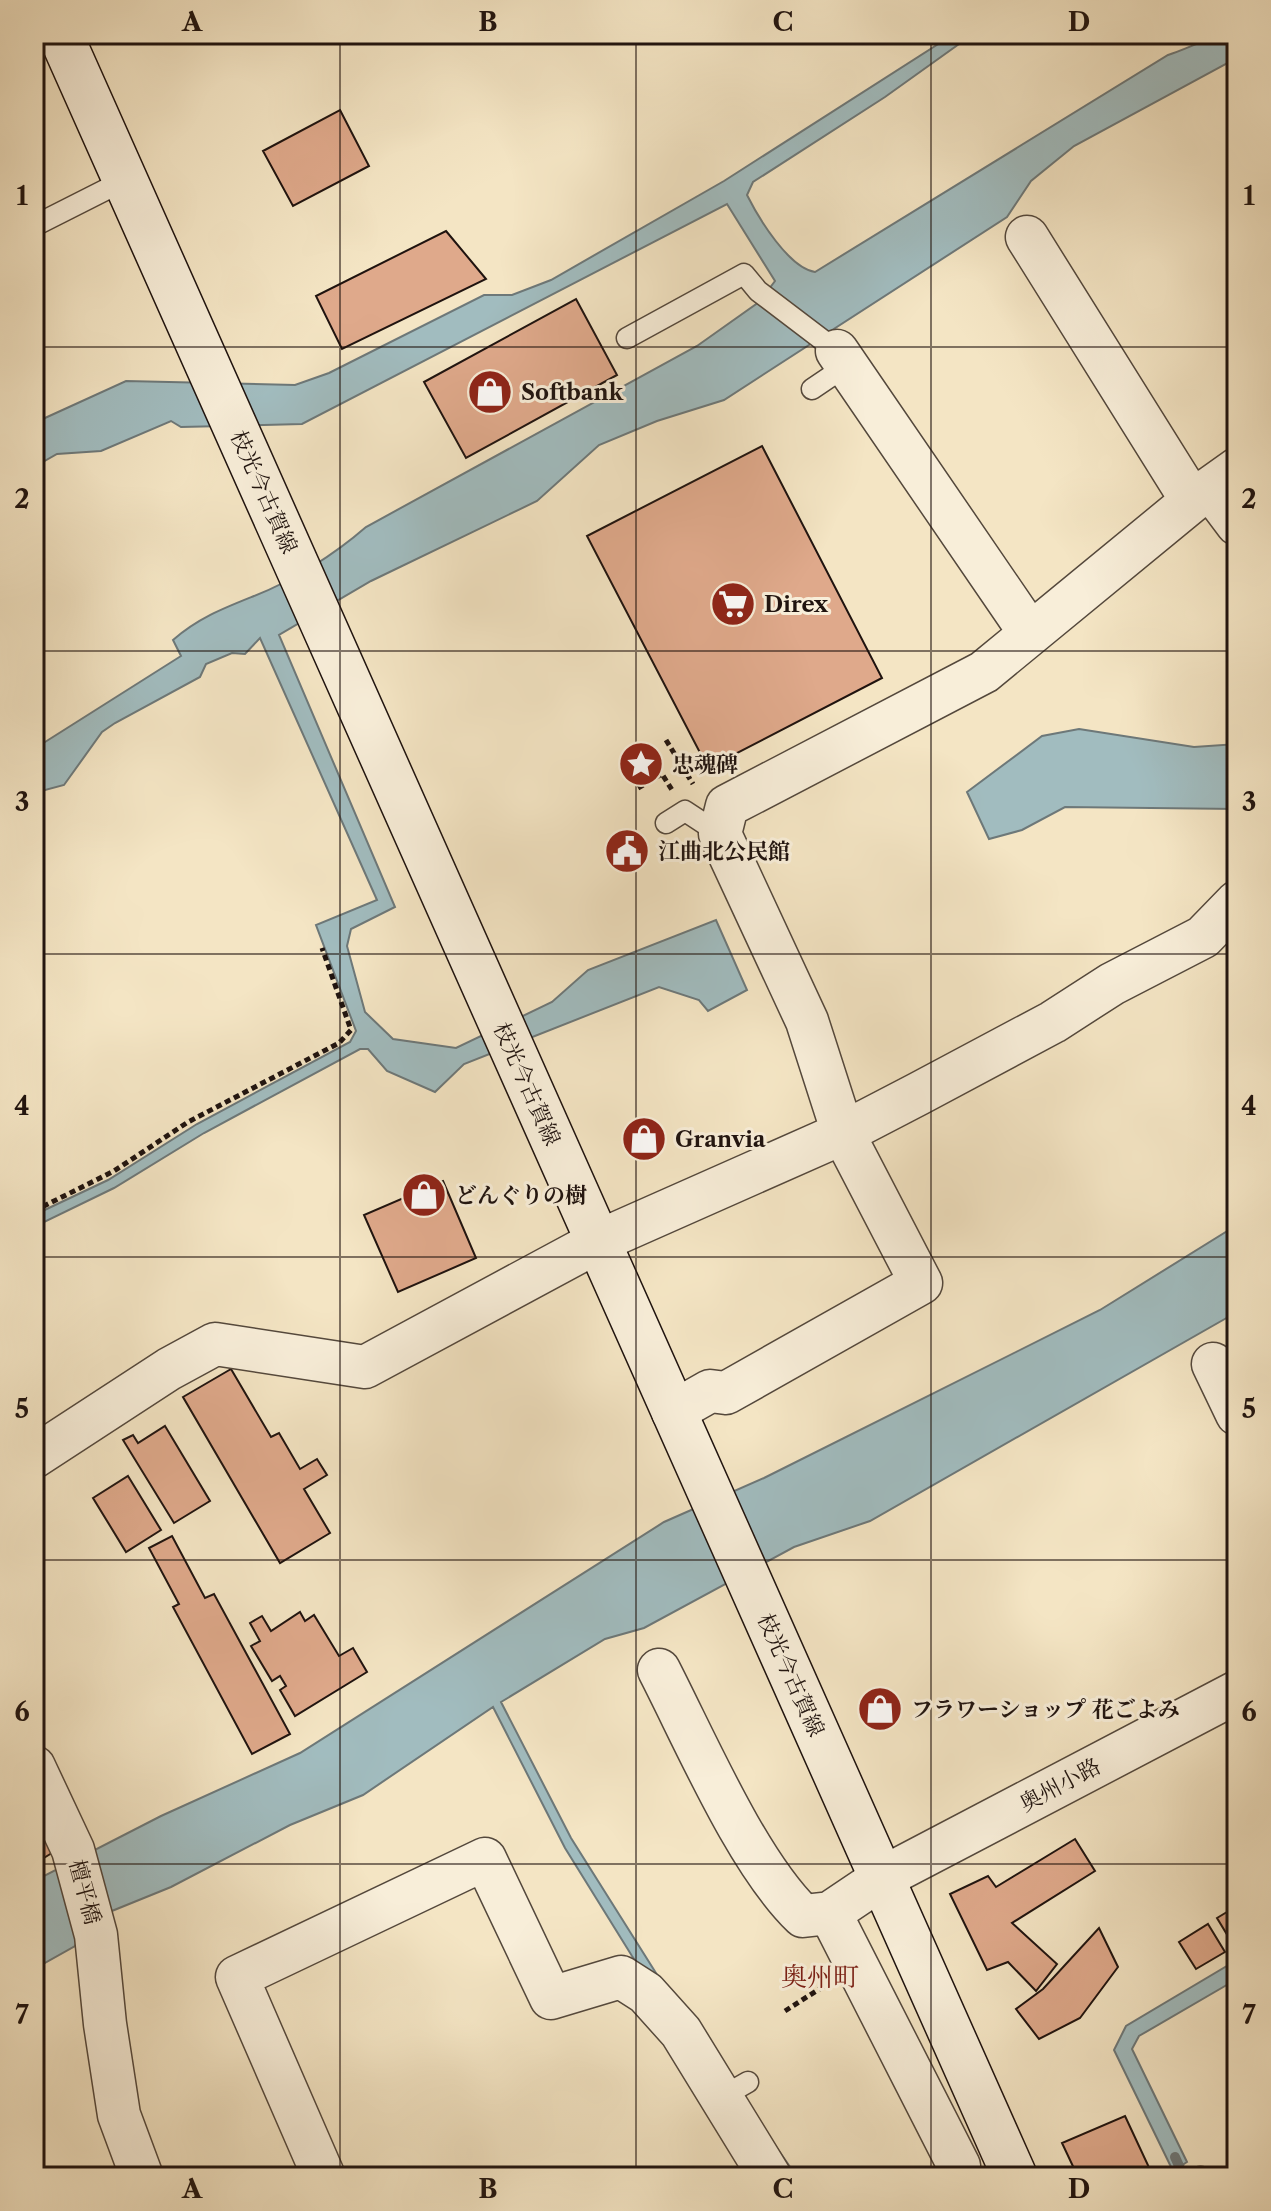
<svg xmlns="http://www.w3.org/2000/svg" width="1271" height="2211" font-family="'Libre Caslon Text','Noto Serif JP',serif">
<rect width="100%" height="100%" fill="#f4e5c4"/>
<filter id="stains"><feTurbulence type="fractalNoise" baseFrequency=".0025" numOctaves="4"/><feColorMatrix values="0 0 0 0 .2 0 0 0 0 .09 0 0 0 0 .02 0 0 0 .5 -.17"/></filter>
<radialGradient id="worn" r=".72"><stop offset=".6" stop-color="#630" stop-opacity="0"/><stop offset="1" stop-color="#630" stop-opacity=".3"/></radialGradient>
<!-- water -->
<path fill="#a1bcbf" stroke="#6d7879" stroke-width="2" d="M954,34H973L885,97L753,182L747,195C759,219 789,268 815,272L1168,55C1191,48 1212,34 1237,34V58L1074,146L1031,181L1007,217L724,400L657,421L599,445L537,501L371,581L279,635L395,907L351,929L347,946L365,1012L393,1039L456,1048L552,1002L588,970L716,920L747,990L708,1011L699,1000L659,987L464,1064L435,1092L387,1071L368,1049H360L204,1133L114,1188L34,1227V1215L108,1180L197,1124L350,1042L356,1031L316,925L377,900L260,638L245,654L232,653L206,664L200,677L115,723L102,732L64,785L34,793V749L181,656L173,640C198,618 224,608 254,596C293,581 335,554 366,527L697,346L759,302L775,281L727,204L302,424L181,427L171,421L101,451L57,454L34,467V423L126,381L295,385L329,373L484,295H512L551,280L724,181Z
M1079,729L1194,747L1237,744V809L1065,807L1022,830L989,839L967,792L1042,736Z
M1237,1225V1312L870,1521L794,1547L644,1628L605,1639L501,1702L571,1838L661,1981L797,2177H786L632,1956L565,1848L493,1707L363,1795L290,1825L171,1887L107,1913L79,1934L75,1946L34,1969V1881L161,1816L300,1753L664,1522L764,1478L1100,1310Z
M1237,1960V1979L1139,2036L1132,2049L1187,2162L1173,2171L1114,2050L1126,2026Z"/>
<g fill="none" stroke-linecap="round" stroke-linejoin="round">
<!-- stream -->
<path stroke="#6d7879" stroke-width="10" d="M1175,2157L1184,2177"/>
</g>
<!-- building -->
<path fill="#dfa98b" stroke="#1f130f" stroke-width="2" d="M340,110L369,166L293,206L263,151Z
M446,231L486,279L342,349L316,296Z
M576,299L617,375L466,458L424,382Z
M762,446L882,678L708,768L587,536Z
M443,1181L476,1258L398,1292L364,1215Z
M231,1369L271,1437L279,1433L300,1469L317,1459L327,1475L304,1489L330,1533L280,1563L183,1397Z
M165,1426L210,1501L174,1523L123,1440L133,1435L138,1443Z
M128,1476L161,1530L126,1552L93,1498Z
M172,1536L205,1598L214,1594L290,1734L252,1754L173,1607L179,1604L149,1548Z
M300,1612L305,1621L314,1615L339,1656L353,1648L367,1672L295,1716L280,1690L286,1686L280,1676L272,1681L251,1646L260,1641L250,1623L262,1616L271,1631Z
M34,1806L60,1848L34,1864Z
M1075,1839L1095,1871L1012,1923L1057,1964L1036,1991L1008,1962L987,1970L950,1894L988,1876L996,1887Z
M1237,1906V1944L1234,1946L1217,1918Z
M1208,1924L1225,1952L1196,1969L1179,1942Z
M1099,1928L1118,1967L1080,2018L1039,2039L1016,2009L1043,1989Z
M1125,2116L1153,2176L1078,2177L1062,2143Z"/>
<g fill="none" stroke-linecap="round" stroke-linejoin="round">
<!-- service casing -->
<g stroke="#54483c" stroke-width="23">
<path id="service" d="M34,226L125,180
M627,338L744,274L758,291L837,351
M812,389L846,366
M666,823L685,811L720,834
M720,2098L748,2082
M1200,2177H1201"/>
</g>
<!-- minor casing -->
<g stroke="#54483c" stroke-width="45">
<path id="minor" d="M1027,237L1192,501
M837,351L1030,633
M1210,488L1237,524
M1213,1364L1237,1414
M673,1412L710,1391L726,1393L921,1283L843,1133L807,1021L720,834L727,806L984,672L1192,501L1237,469
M34,1457L169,1369L215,1344L365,1367L597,1242L843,1133L918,1094L1053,1022L1112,984L1203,937L1237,902
M659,1670C696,1742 747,1862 803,1916L830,1913L882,1878L1237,1692
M34,1767L73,1850L96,1935L105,2024L119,2115L142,2177
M830,1913L959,2166
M324,2177L237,1977L485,1859L551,1998L621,1977L646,1993L681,2032L770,2177"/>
</g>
<!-- secondary casing -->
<g stroke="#1f130f" stroke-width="47">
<path id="secondary" d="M60,34L1015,2177"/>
</g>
<!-- path -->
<path stroke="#1f130f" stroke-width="5" stroke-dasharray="6 4" stroke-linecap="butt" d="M666,740L693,784
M638,788L662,774L672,790
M34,1211L114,1171L188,1122L339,1043L351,1030L322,948
M785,2011L824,1986"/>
<!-- service -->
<use href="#service" stroke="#f8eed9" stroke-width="20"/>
<!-- minor -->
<use href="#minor" stroke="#f8eed9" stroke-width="42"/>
<!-- secondary -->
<use href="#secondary" stroke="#f8eed9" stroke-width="44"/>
</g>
<!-- grid -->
<path fill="none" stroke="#1f130f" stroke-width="2" stroke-opacity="0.55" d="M340,34V2177M636,34V2177M931,34V2177M34,347H1237M34,651H1237M34,954H1237M34,1257H1237M34,1560H1237M34,1864H1237"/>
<!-- icons -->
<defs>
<g id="shop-disc" transform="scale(2.3)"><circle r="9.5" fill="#8f2418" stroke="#f8eed9"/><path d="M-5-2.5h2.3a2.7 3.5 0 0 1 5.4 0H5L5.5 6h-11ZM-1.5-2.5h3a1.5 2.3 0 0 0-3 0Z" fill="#fff"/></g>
<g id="supermarket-disc" transform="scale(2.3)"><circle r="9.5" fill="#8f2418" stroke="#f8eed9"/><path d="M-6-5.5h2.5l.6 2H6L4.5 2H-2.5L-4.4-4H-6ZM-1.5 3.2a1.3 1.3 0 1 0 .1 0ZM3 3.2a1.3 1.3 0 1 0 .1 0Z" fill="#fff"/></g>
<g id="sight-disc" transform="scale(2.3)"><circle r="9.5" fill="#8f2418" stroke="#f8eed9"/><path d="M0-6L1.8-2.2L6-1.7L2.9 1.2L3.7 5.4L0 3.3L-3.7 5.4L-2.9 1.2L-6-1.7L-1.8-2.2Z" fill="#fff"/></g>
<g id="civic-disc" transform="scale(2.3)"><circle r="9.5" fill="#8f2418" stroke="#f8eed9"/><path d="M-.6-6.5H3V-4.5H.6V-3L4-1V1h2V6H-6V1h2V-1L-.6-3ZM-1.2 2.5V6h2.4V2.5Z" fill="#fff"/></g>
</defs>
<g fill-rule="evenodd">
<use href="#shop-disc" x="490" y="392"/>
<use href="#supermarket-disc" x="733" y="604"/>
<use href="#sight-disc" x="641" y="764"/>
<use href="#civic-disc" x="627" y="851"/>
<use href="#shop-disc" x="644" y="1139"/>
<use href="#shop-disc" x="424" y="1195"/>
<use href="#shop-disc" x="880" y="1709"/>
</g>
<g text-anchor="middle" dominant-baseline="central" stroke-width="6" stroke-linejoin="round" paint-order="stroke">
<!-- poi labels -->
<g font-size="22" font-weight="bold" fill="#1f130f" stroke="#f8eed9" text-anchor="start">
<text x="521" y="392">Softbank</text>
<text x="764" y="604">Direx</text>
<text x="672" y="764">忠魂碑</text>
<text x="658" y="851">江曲北公民館</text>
<text x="675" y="1139">Granvia</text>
<text x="455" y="1195">どんぐりの樹</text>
<text x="911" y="1709">フラワーショップ 花ごよみ</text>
</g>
<!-- street labels -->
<g font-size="22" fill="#1f130f" stroke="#f8eed9">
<text transform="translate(264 492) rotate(66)">枝光今古賀線</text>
<text transform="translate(527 1084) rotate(66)">枝光今古賀線</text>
<text transform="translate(791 1675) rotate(66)">枝光今古賀線</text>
<text transform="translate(1060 1785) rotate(-28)">奥州小路</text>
<text transform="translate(85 1892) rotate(75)">檀平橋</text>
</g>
<!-- quarter labels -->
<g font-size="26" fill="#7a1f14" stroke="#f8eed9">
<text x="820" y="1977">奥州町</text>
</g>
</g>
<!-- margin -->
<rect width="1271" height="2211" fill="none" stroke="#f4e5c4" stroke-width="88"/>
<rect x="44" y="44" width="1183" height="2123" fill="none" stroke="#1f130f" stroke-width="3"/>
<g font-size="26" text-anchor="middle" font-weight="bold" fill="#1f130f">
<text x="192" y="31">A</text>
<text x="488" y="31">B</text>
<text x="783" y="31">C</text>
<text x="1079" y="31">D</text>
<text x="22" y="205">1</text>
<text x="1249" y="205">1</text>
<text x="22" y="508">2</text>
<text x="1249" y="508">2</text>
<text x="22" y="811">3</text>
<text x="1249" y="811">3</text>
<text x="22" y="1115">4</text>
<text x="1249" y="1115">4</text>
<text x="22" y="1418">5</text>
<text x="1249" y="1418">5</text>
<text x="22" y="1721">6</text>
<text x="1249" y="1721">6</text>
<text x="22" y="2024">7</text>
<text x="1249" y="2024">7</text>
<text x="192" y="2198">A</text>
<text x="488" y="2198">B</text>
<text x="783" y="2198">C</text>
<text x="1079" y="2198">D</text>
</g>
<rect width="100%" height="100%" filter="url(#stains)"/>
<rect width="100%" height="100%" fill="url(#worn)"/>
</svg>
